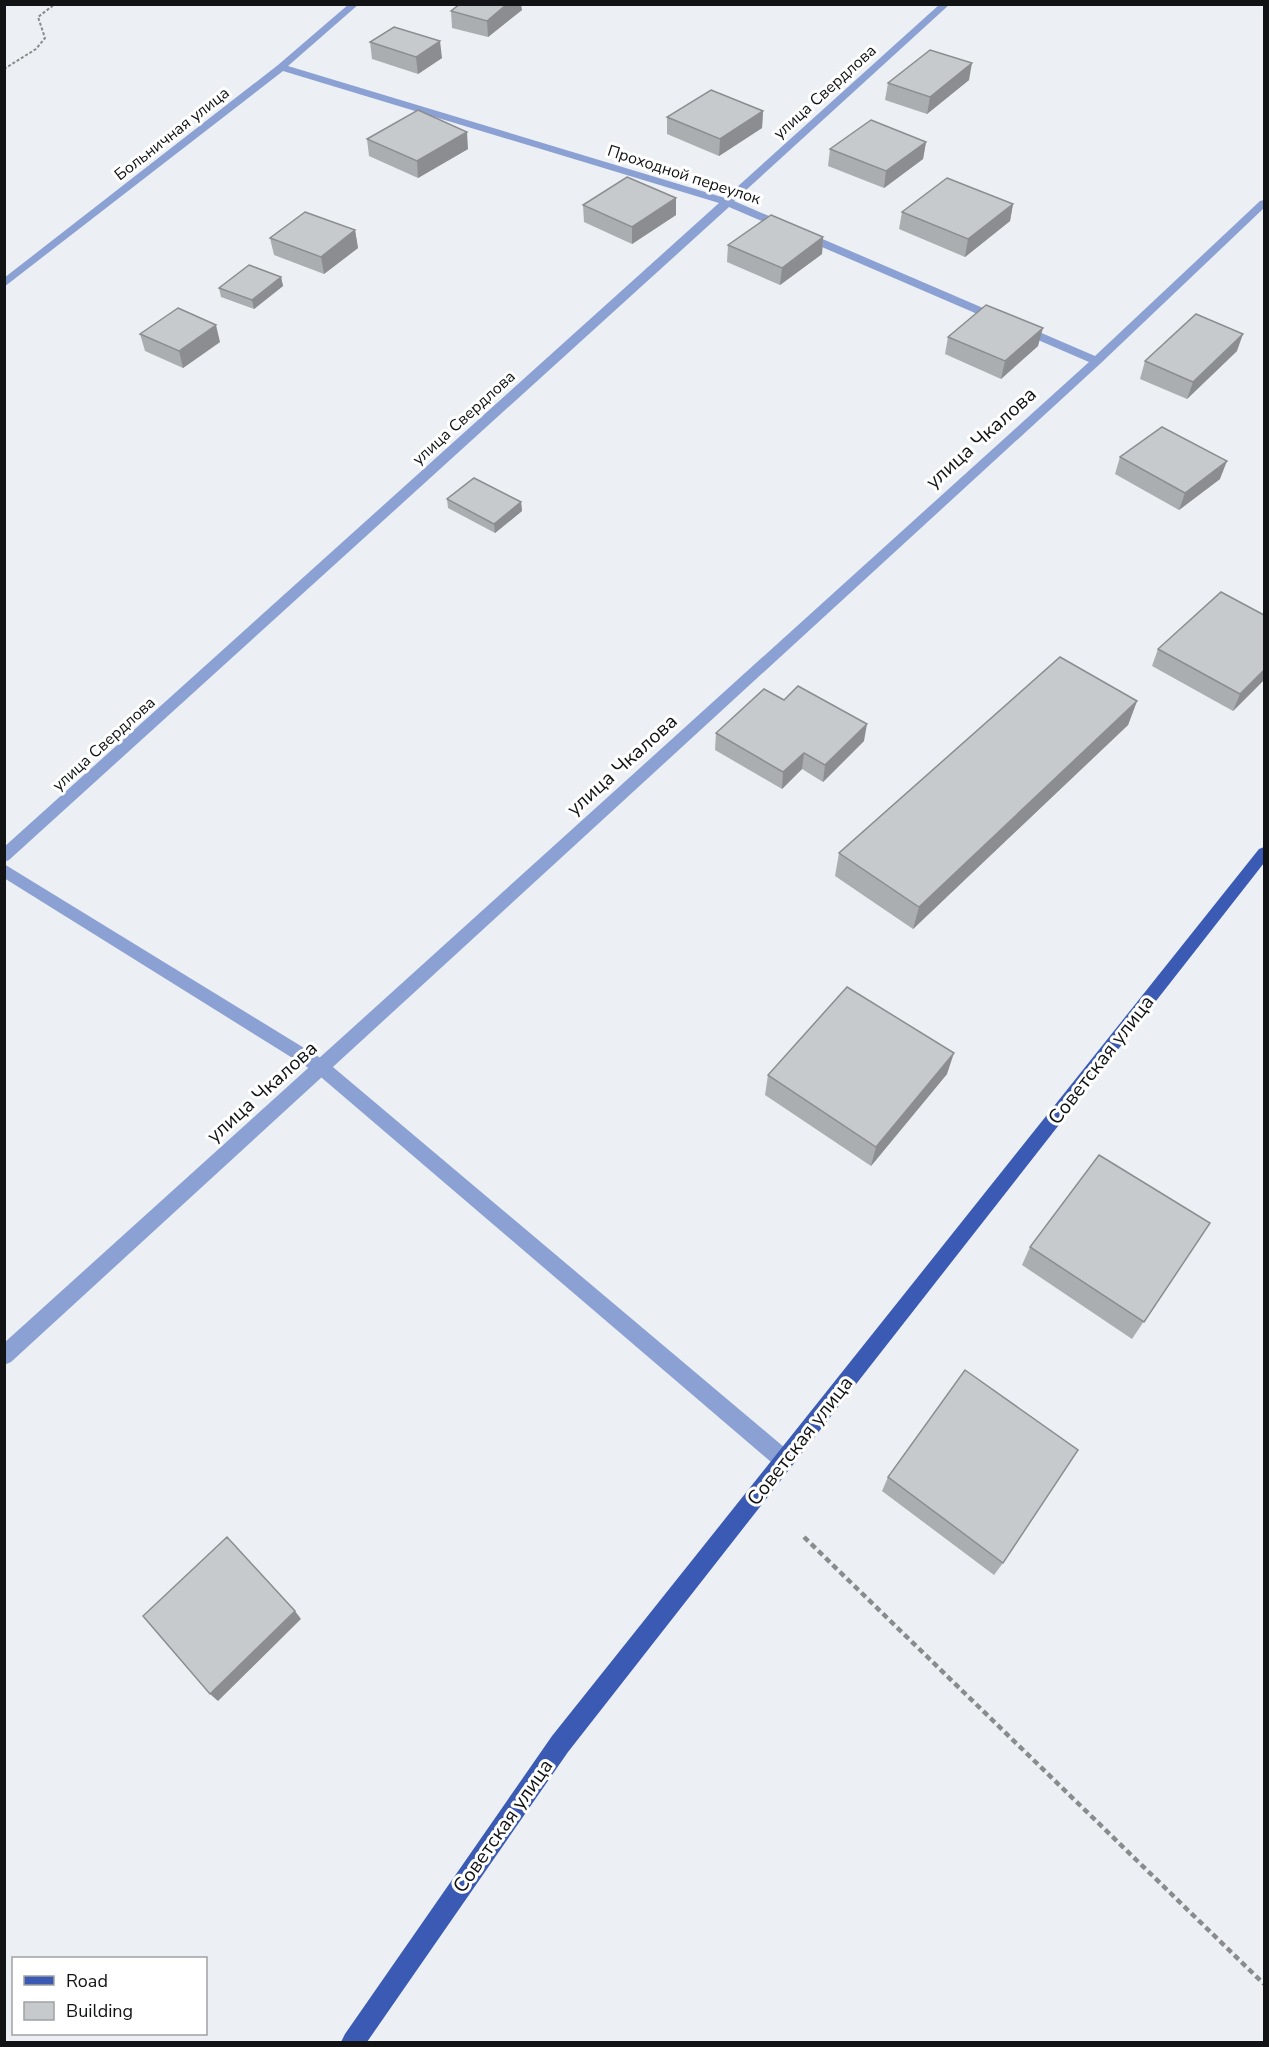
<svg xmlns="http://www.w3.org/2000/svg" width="1269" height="2047" font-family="'Nunito Sans',sans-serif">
<rect width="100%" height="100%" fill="#eceff3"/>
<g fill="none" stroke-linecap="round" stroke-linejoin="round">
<!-- path-far1 -->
<path stroke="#898b8d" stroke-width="2" stroke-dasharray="3 2" stroke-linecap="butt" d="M4,69L36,49L45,38L38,17L55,4"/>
<!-- path -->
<path stroke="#898b8d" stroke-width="4.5" stroke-dasharray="6 4" stroke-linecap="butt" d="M804,1537L1264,1984"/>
<!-- service -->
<path fill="#8ba0d3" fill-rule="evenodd" d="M4,864L327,1062L791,1453L794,1460L791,1467L784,1470L777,1467L315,1072L4,878Z"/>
<!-- minor -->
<path fill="#8ba0d3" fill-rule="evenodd" d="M349,4H359L288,66L725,198L940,4H950L734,201L1095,356L1260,201L1264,200V208L1101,363L11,1362L4,1365V1343L1089,362L729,207L9,860L4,862V847L719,203L283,71L4,287V278L278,65Z"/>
<!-- primary -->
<path fill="#3a5ab4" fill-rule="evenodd" d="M1264,847V863L568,1752L367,2042H341L345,2034L552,1736L1259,849Z"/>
</g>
<!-- wall -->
<path fill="#abaeb0" d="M522,10L488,37L452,28L451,11Z
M370,42L442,58L418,74L372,59Z
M969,80L927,114L885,100L888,83Z
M763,111L762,128L719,156L667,134V117Z
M367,139L468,149L418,178L369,156Z
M926,142L923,159L884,188L828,166L830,149Z
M1013,204L1010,221L965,257L899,229L902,212Z
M583,205L676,215L632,244L584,222Z
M355,230L358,248L324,274L274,255L270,238Z
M823,237L822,254L780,285L727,262L728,245Z
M281,277L283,286L254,309L221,297L219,288Z
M140,334L220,342L183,368L145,351Z
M948,337L1038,346L1001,379L945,354Z
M1237,351L1187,399L1140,379L1145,361Z
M1120,457L1220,479L1179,510L1115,474Z
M447,499L521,502L522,511L495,533L448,508Z
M1158,649L1264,680L1233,711L1152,666Z
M1137,701L1128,725L913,929L835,876L839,853Z
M716,733L864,741L823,782L802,769L782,789L715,750Z
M947,1074L871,1166L765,1095L768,1075Z
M1210,1223L1132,1339L1022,1265L1030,1247Z
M888,1477L1003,1563L994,1575L882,1491Z"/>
<!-- shaded-wall -->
<path fill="#8b8d90" d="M507,4H521L522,10L488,37L487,21Z
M440,41L442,58L418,74L416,57Z
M972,63L969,80L927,114L930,97Z
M763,111L762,128L719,156L720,139Z
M467,132L468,149L418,178L417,161Z
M926,142L923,159L884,188L886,171Z
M676,198V215L632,244V227Z
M1013,204L1010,221L965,257L968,239Z
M355,230L358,248L324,274L321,257Z
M823,237L822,254L780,285L782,268Z
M281,277L283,286L254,309L252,300Z
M216,325L220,342L183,368L179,351Z
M1043,328L1038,346L1001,379L1005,361Z
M1243,334L1237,351L1187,399L1193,382Z
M1227,461L1220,479L1179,510L1185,493Z
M521,502L522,511L495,533L494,524Z
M1264,670V680L1233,711L1240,694Z
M1137,701L1128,725L913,929L919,907Z
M867,724L864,741L823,782L825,765Z
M804,753L802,769L782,789L783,772Z
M954,1053L947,1074L871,1166L876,1147Z
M295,1611L301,1619L218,1701L210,1694Z"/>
<!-- building -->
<path fill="#c7cacd" stroke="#8b8d90" stroke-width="1.5" d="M460,4H507L487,21L451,11Z
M394,27L440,41L416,57L370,42Z
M930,50L972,63L930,97L888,83Z
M711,90L763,111L720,139L667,117Z
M418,110L467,132L417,161L367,139Z
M871,120L926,142L886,171L830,149Z
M627,177L676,198L632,227L583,205Z
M947,178L1013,204L968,239L902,212Z
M305,212L355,230L321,257L270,238Z
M771,215L823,237L782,268L728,245Z
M249,265L281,277L252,300L219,288Z
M986,305L1043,328L1005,361L948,337Z
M178,308L216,325L179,351L140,334Z
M1196,314L1243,334L1193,382L1145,361Z
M1162,427L1227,461L1185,493L1120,457Z
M474,478L521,502L494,524L447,499Z
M1221,592L1264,615V670L1240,694L1158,649Z
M1060,657L1137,701L919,907L839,853Z
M798,686L867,724L825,765L804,753L783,772L716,733L764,689L784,700Z
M847,987L954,1053L876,1147L768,1075Z
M1099,1155L1210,1223L1144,1322L1030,1247Z
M965,1370L1078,1450L1003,1563L888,1477Z
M227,1537L295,1611L210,1694L143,1616Z"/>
<g text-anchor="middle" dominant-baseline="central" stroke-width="6" stroke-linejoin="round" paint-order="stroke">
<!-- far-street labels -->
<g font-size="16" fill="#121314" stroke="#fff">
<text transform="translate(825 92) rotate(-42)">улица Свердлова</text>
<text transform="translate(172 134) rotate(-38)">Больничная улица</text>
<text transform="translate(684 175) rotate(18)">Проходной переулок</text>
<text transform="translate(464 418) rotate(-42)">улица Свердлова</text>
<text transform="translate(104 744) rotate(-42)">улица Свердлова</text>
</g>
<!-- street labels -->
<g font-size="20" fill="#121314" stroke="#fff">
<text transform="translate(981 438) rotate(-42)">улица Чкалова</text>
<text transform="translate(622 765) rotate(-42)">улица Чкалова</text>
<text transform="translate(1101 1060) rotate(-52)">Советская улица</text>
<text transform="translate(262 1092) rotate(-42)">улица Чкалова</text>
<text transform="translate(800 1441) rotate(-52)">Советская улица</text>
<text transform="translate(503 1826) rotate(-55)">Советская улица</text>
</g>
</g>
<!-- border -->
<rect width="1269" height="2047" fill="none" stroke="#121314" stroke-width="12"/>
<!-- legend -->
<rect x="12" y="1957" width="195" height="78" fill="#ffffff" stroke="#a0a1a1" stroke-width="1.5"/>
<rect x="24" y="1976" width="30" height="9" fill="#3a5ab4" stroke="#a0a1a1" stroke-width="1.5"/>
<text x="66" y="1987" font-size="18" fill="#121314">Road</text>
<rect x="24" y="2002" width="30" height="18" fill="#c7cacd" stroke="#a0a1a1" stroke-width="1.5"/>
<text x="66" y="2017" font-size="18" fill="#121314">Building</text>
</svg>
